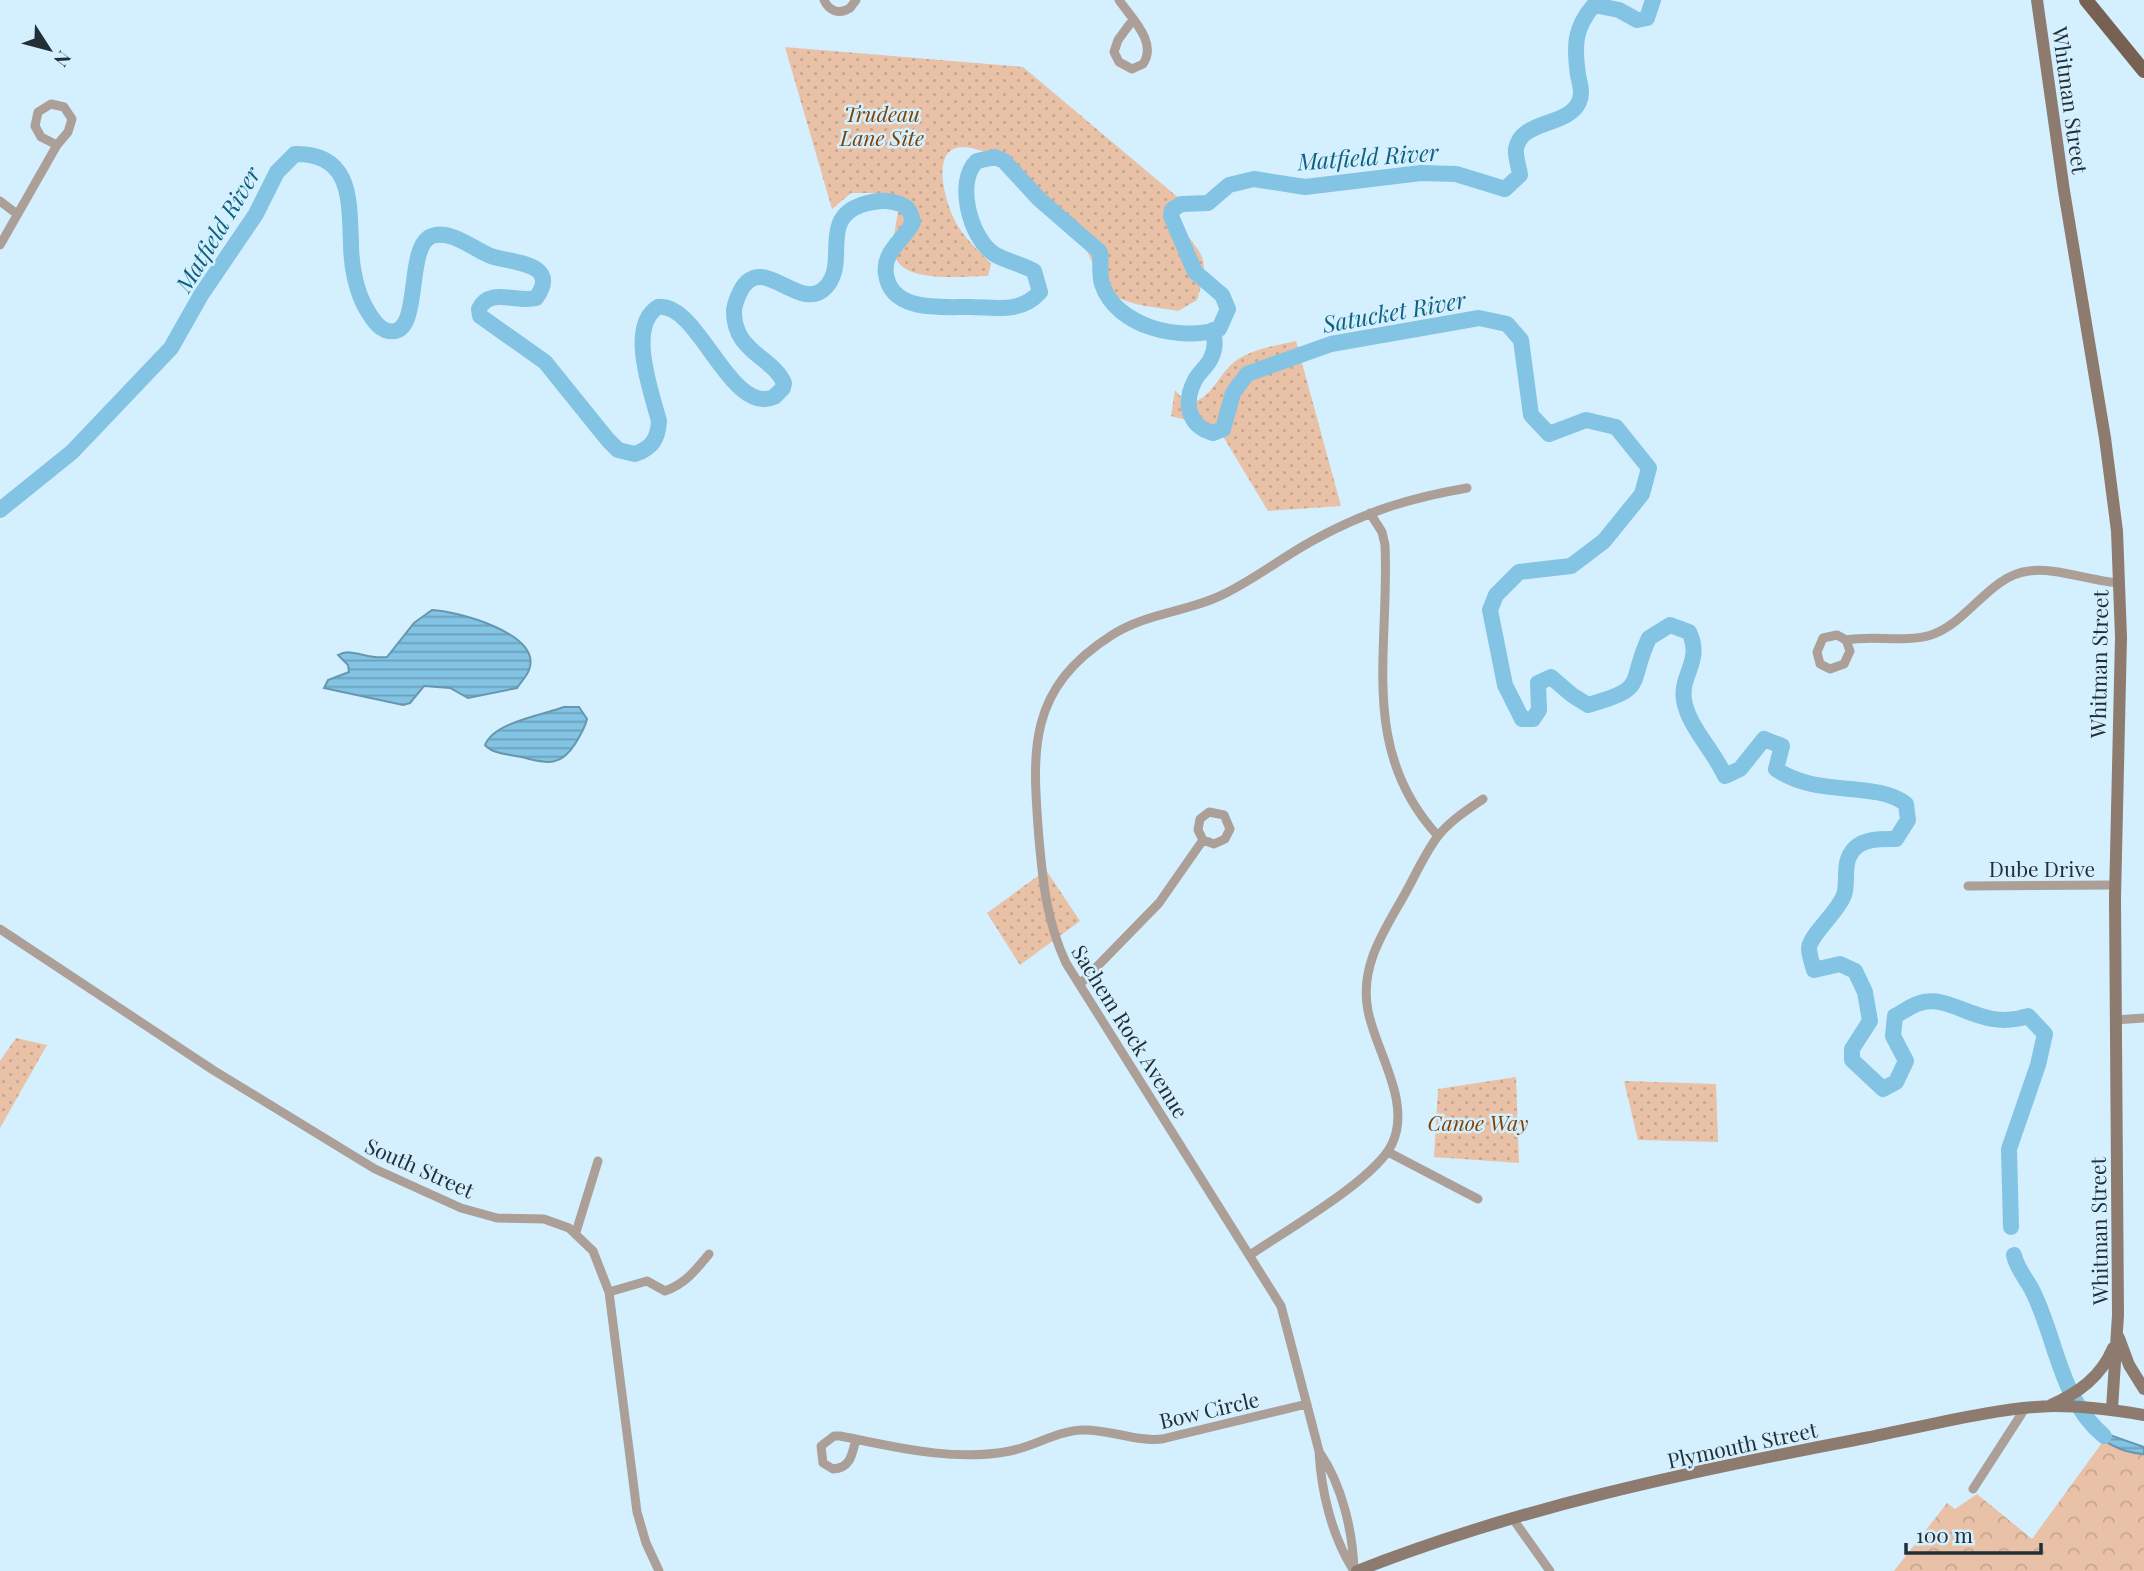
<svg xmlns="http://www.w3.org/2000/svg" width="2144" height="1571" font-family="'Playfair Display',serif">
<defs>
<pattern id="green-dots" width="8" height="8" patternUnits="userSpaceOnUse" patternTransform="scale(1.75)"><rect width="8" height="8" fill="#e8c1a7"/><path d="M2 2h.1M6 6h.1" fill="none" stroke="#c7a690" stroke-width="1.8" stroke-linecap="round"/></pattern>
<pattern id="forest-crowns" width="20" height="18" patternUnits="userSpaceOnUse" patternTransform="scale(1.75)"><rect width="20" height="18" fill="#e8c1a7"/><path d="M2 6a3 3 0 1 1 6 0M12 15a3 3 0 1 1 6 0" fill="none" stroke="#c7a690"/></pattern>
<pattern id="water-rules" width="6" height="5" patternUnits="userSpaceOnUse" patternTransform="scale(1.75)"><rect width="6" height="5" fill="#83c3e3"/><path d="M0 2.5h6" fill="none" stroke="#6b9fb9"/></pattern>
</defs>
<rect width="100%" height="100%" fill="#d4f0fe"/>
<!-- green -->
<path fill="url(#green-dots)" d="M785,47L1023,67L1187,205L1178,212L1176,222C1204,257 1211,256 1197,300L1178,311C1157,307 1123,306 1108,290C1097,278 1091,257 1083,243C1059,205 1024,167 982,151C929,131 940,189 954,219C961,235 979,251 991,264L988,276C965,276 903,284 895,256C891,242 897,221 899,206L887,193H851L832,209Z
M1296,341L1341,506L1268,511L1218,428L1171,416L1175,390L1181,397L1194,402C1212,396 1219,375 1233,363C1250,349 1275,346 1296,341Z
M1046,870L1080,921L1020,965L987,913Z
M16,1038L47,1045L0,1128V1061Z
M1516,1077L1519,1163L1434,1157L1438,1089Z
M1624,1081L1716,1084L1718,1142L1638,1140Z"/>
<!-- forest -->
<path fill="url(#forest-crowns)" d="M2104,1440L2125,1451L2144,1454V1571H1894L1947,1503L1955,1509L1977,1494L2032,1539Z"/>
<!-- water -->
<path fill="url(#water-rules)" stroke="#6697af" stroke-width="2" d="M432,610C455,611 543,633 529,670C527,676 520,683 517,688L468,698L450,688L424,686L410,703L403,705L324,688L328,680L349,672L348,665L338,655C352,647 367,660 387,657L414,623Z
M564,707H579L587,719C585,728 580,736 575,744C558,771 542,761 516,756C505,754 492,753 485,745C494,722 543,715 564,707Z
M2080,1420L2093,1421L2104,1433L2144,1447V1454C2119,1453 2097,1438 2080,1420Z"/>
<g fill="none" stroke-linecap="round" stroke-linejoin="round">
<!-- river -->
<path stroke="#83c3e3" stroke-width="16" d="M1213,330C1215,341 1216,348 1211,358C1208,366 1199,372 1195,380C1183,403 1188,426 1213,433L1223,429L1233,393L1247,374L1331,344L1479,318L1507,324L1521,340L1531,415L1549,434L1586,420L1616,427L1649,468L1642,494L1604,541L1571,566L1519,572L1496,595L1490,610L1505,685L1522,719H1533L1539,710L1538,683L1551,677L1572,695L1588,705C1649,688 1627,685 1649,638L1670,625L1689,632C1703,661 1680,674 1684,700C1688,726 1714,751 1725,776L1740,769L1764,739L1782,746L1776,769C1816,798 1875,780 1906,804L1908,820L1896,839C1882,839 1865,838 1855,848C1841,862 1849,880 1844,895C1838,912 1810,935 1809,948C1809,955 1812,963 1814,970L1840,964L1855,971L1865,992L1870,1021L1852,1049V1060L1883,1089L1896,1082L1906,1061L1893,1036L1895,1016C1903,1012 1912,1005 1920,1003C1953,993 1980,1032 2028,1016L2045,1034L2038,1065L2009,1149L2011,1227
M0,510L72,452L171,348L201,295L256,214L277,172L295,154C353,153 349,202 351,243C351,265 356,292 367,310C371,317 377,327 385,330C425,344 403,246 432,236C451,229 475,250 491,256C510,263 562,262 536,298C517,303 489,287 479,309L480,316L545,362L608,440L618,450L635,454C652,448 658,439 659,421C651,391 627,326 658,307C698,301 730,416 774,397L783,388L784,383C772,356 733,352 734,310C735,303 738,296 741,290C763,251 800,315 826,287C849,262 819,220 861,205C871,202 882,199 893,202C906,205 910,208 913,222C905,239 882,252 886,274C891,312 940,307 969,307C995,307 1020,314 1040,292L1034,271C1021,264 1006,261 994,254C970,238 955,181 977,161L995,157L1004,161L1039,199L1100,252C1101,262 1099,274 1102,284C1116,327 1181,342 1219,329L1228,309L1222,295L1195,272L1171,216L1172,210L1181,204L1208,203L1229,185L1254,179L1305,187L1421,173L1456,174L1505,189L1520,175C1519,167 1515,156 1516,149C1521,119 1568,127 1579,102C1583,92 1580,85 1578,75C1574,46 1574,28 1594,5L1619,10L1637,20L1647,18L1653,0
M2014,1255C2017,1270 2028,1280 2034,1294C2057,1342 2060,1399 2104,1436"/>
<!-- street -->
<path stroke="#ac9f97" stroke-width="9" d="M824,0C829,11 839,15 850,8L856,0
M1119,0C1131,18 1158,42 1143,64L1132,69L1119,62L1114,52L1118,40L1132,21
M51,104L64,107L72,119L68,132L57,145L41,137L35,126L38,112Z
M0,201L17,214
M0,245L57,145
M1370,513L1382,532L1385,545C1390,650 1358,749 1438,836
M1846,640L1837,635L1823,638L1817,652L1820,664L1830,669L1844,664L1850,651L1846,640C1874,635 1905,643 1931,635C1968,623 1990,575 2029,571C2054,567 2091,581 2119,583
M1968,886L2115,885
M0,929L213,1070L375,1169L461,1208L497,1218L544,1219L569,1228L593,1251L609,1292L637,1512L646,1543L659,1571
M1080,984L1159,903L1203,840L1214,844L1225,839L1230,829L1224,815L1209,812L1200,819L1198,830L1203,840
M2115,1020L2144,1018
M1388,1152L1478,1199
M576,1232L598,1161
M1250,1255C1285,1231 1375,1180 1392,1144C1412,1102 1376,1052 1368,1011C1359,965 1385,930 1406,892C1416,874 1425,853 1438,836C1450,821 1467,810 1483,799
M609,1292L647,1281L665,1291C685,1284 696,1270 709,1254
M856,1439C852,1454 851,1468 833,1469L823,1463L821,1446L834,1436H840C895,1447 954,1462 1010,1451C1035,1446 1057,1431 1082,1430C1110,1429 1135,1442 1162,1439L1307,1404
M1320,1453C1342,1485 1353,1532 1354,1571
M1973,1489L2024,1410
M1513,1519L1550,1571
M1354,1571C1332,1537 1321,1491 1319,1451L1281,1306L1066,963C1047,922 1043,884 1039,839C1032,750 1027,689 1112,635C1148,612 1190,612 1226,593C1256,578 1283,557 1312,541C1364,512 1409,498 1467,488"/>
<!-- secondary -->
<path stroke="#8e7b6f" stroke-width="12" d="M2037,0L2064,191L2105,438L2117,531L2121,637L2115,898L2118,1315L2112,1409
M2119,1338L2129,1365L2144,1389
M2051,1405C2078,1393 2101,1377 2113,1348
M1357,1571C1517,1508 1686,1472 1855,1440C1915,1429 1995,1407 2054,1406C2084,1406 2115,1410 2144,1415"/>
<!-- primary -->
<path stroke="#776152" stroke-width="14" d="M2086,0L2144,71"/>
</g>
<g text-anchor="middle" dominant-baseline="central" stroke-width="5" stroke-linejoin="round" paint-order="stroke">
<!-- street labels -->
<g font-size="21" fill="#222f36" stroke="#d4f0fe">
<text transform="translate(2071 100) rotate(82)">Whitman Street</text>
<text transform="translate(2098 664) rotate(-89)">Whitman Street</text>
<text x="2042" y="868">Dube Drive</text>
<text transform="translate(1131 1031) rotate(58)">Sachem Rock Avenue</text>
<text transform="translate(420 1167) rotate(24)">South Street</text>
<text transform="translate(2098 1231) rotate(-91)">Whitman Street</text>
<text transform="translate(1209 1409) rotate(-13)">Bow Circle</text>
<text transform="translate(1742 1444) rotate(-12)">Plymouth Street</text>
</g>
<!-- park labels -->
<g font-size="21" font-style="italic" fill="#804000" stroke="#d4f0fe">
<text x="882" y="113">Trudeau<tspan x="882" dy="24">Lane Site</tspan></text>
<text x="1478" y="1122">Canoe Way</text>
</g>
<!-- water labels -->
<g font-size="23" font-style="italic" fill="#0e6080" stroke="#d4f0fe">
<text transform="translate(1368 156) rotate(-4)">Matfield River</text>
<text transform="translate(217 229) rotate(-59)">Matfield River</text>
<text transform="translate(1394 311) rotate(-10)">Satucket River</text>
</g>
</g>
<!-- north arrow -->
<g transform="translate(49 49) rotate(126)" stroke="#d4f0fe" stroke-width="5" paint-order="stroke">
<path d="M0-5L12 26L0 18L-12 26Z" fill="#222f36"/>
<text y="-10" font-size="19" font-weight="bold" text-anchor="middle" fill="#222f36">N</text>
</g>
<!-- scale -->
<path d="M1906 1543v10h135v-10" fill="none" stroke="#222f36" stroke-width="3.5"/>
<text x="1916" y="1543" font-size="21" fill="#222f36" stroke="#d4f0fe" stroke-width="5" paint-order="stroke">100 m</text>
</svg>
